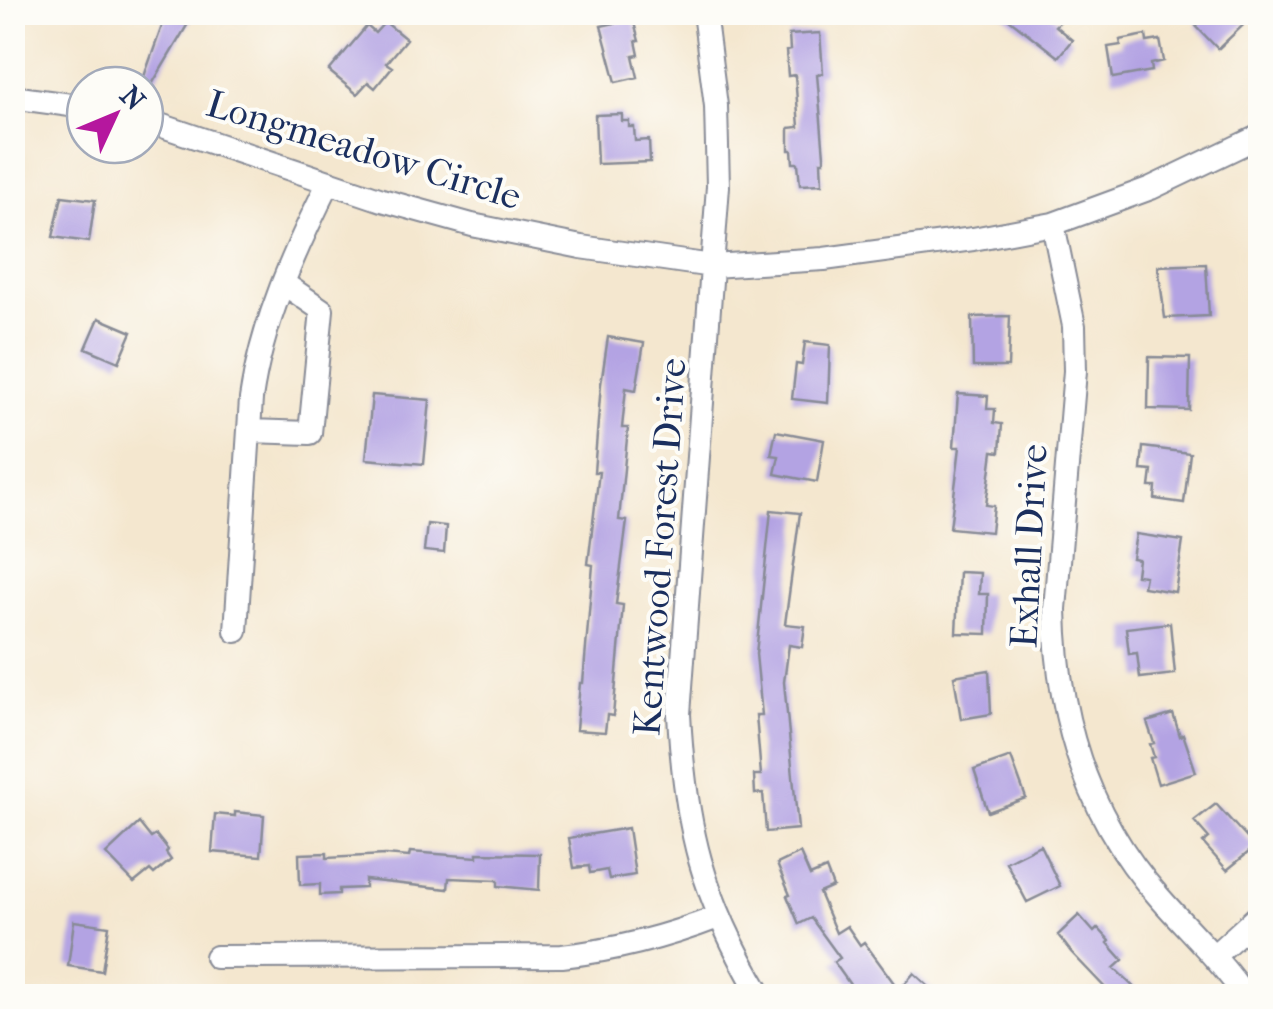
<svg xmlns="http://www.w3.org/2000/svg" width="1273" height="1009" font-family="'IM FELL French Canon',serif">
<rect width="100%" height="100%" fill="#fdfcf7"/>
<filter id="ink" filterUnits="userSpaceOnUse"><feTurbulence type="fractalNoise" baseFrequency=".01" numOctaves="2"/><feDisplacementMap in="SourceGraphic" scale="20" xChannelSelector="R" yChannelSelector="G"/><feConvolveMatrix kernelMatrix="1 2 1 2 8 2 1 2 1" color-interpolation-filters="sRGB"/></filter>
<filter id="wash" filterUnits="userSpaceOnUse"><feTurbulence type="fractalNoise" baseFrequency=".0048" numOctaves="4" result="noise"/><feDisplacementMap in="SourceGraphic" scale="40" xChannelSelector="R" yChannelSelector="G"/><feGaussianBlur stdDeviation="2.25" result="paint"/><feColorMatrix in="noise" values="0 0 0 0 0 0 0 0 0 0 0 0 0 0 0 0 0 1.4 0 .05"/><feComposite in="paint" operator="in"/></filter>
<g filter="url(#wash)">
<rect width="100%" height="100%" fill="#f4e7cf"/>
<g id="blocks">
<!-- building -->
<path fill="#b3a3e3" d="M167,12H195L151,86L142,82Z
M1000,12H1048L1059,22L1055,26L1072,40L1058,57Z
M1211,12H1257L1218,49L1196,26Z
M633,19L639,41H636L639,55L633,56L638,77L616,82L601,26Z
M385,22L406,39L386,63L392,67L375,88L368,82L357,94L329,71L367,26L375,33Z
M820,33L823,73L817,74L824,156V161H821L822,184L800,185L798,163H793L792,150H789V128L799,127L795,75L788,76L786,51L790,50L789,35Z
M1146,35L1147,42L1160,40L1164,61L1151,64L1152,71L1113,78L1108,47L1121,45L1120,40Z
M622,114V121H629V127H634L635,141L649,140L650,162L597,164L595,115Z
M62,196L95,200L89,242L53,237Z
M1206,264L1209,316L1165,318L1158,266Z
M1010,316L1008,367H973L972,317Z
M99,318L132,332L119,362L86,348Z
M608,337L644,343L636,390L626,388L622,428H628L619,520L627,521L616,604L623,605L613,716L607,715L605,732L576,730L580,683H583L593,565L588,564L599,472H594L601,384Z
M805,342L830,345L828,403L792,399L796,364L802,365Z
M1149,357L1190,358L1189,410L1148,409Z
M958,394L988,396L987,409H995L994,423L1002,424L1000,452L993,451L986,505L994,506L991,532L950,528L960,447H954Z
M372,395L430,400L424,464L366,459Z
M776,431L824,440L817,482L775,474L779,456L771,455Z
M1143,447L1190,453L1184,503L1155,499L1156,487H1150L1152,471L1141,470Z
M771,510L800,513L785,624L805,626L802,647L789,645L784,682L798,829L766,832L763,793L755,794L754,775H761L756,715H762L756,654Z
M427,524L446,526L444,553L424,551Z
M1136,534L1183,541L1175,592L1143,587L1145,576L1136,575L1138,559L1132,558Z
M959,572L980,573L979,594H988L987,634L956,633Z
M1170,623L1175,674L1140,678L1137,653L1129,654L1126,628Z
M989,670L991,714L961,719L954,676Z
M1173,714L1180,736L1183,734L1196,772L1158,784L1150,758L1154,757L1150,744L1154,743L1147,722Z
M1011,757L1026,798L988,812L974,770Z
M1216,804L1255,847L1227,870L1203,843L1209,838L1194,821Z
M235,812L264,815L261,856L212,852L215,814L235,816Z
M139,823L151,838L156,835L168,850L166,853L171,860L154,874L150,870L134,883L106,854Z
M628,828L635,875L609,879L607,870L590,873L589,866L574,868L569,838Z
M1040,845L1060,886L1027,902L1006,862Z
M410,852L477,857V853L540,854L539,890L498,886V880L449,878L448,889L365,880V888L339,889V894L320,895V884L300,885L299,854L327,853V858L385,855L409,857Z
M800,853L810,876L826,869L833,887L819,893L836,933L847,926L860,945L864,942L899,990L914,973L939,996H858L834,962L840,958L811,918L799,924L787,896L790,895L777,864Z
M1079,915L1094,932L1098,928L1110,941L1108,943L1123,960L1114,968L1143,996H1113L1071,952L1058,935Z
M74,921L109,926L102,971L68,966Z"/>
</g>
</g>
<g filter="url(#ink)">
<use href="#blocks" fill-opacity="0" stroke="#888b96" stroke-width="2.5"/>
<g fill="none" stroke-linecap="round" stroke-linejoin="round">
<!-- minor casing -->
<g stroke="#888b96" stroke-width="26">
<path id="minor" d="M704,12L716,106L718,186L679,714C685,828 702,897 761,996
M12,97L85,107
M145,120L382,200L472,225L581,247L712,266L824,259L973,239L1053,224L1151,188L1260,136
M1053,224L1074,326L1075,371L1055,609C1057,717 1087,817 1160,898C1189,931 1220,960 1245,996
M249,431L310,433L322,310L283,283
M236,631L251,399C262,322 294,252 329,182
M1215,955L1260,914
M216,957L562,956C618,950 666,937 718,917"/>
</g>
<!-- minor -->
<use href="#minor" stroke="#fff" stroke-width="22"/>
</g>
</g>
<g text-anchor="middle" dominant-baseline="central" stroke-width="8" stroke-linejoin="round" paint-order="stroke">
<!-- street labels -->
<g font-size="38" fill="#1b2f5e" stroke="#fdfcf7">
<text transform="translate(364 150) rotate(17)">Longmeadow Circle</text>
<text transform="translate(1029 546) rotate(-87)">Exhall Drive</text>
<text transform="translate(660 547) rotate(-86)">Kentwood Forest Drive</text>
</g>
</g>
<!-- margin -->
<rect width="1273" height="1009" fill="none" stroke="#fdfcf7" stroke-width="50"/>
<!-- north arrow -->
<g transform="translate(115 115) rotate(46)"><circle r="48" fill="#fdfcf7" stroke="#a3aaba" stroke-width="2.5"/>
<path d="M0-8L18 38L0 25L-18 38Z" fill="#b5179e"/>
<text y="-15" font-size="28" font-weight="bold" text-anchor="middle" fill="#1b2f5e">N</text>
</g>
</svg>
